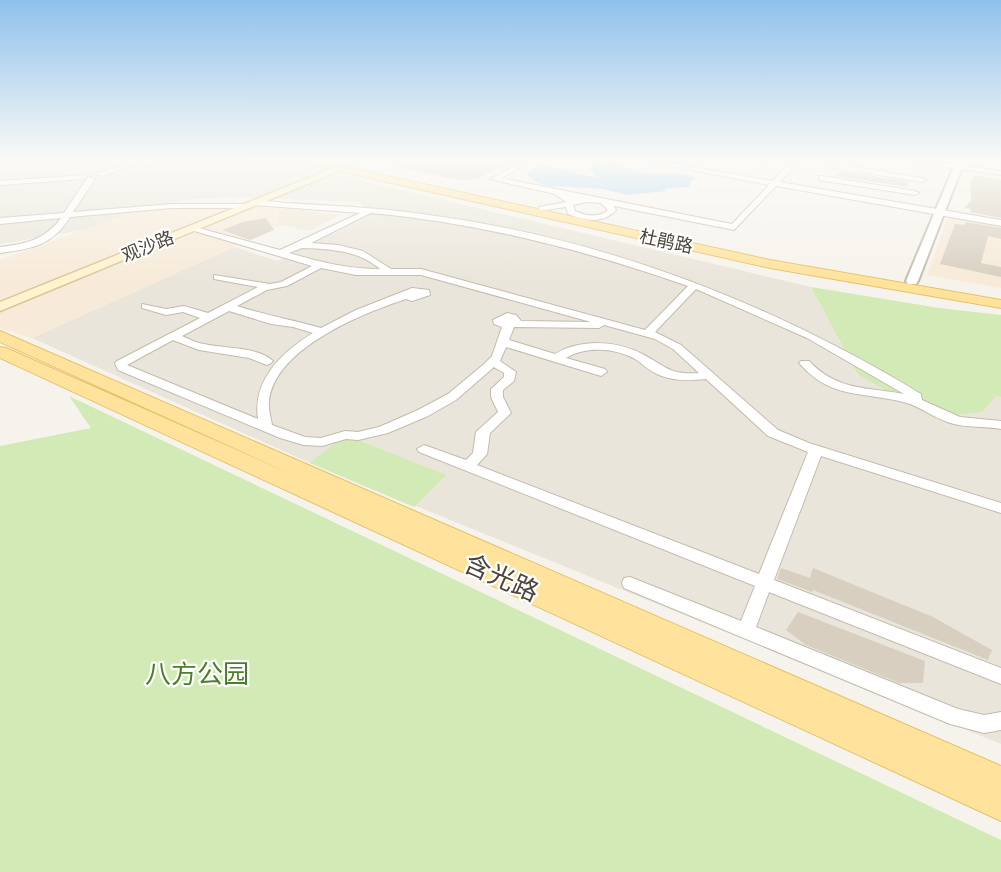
<svg xmlns="http://www.w3.org/2000/svg" width="1001" height="872" font-family="'Sofia Sans Condensed','Noto Sans SC',sans-serif">
<rect width="100%" height="100%" fill="#f6f3ec"/>
<!-- residential -->
<path fill="#eae5da" d="M0,159H271L811,287L857,375L1001,397V744L310,463L32,338L234,247L277,261L370,216L361,202L232,197L184,200L136,211L83,230L0,244Z"/>
<!-- commercial -->
<path fill="#f7ead8" d="M253,206L279,208L282,225L32,338L0,328V260L136,211Z
M948,217L1001,226V288L927,275Z"/>
<!-- education -->
<path fill="#efe8d6" d="M279,208L341,215L308,231L278,224Z"/>
<!-- green -->
<path fill="#d2eab5" d="M811,287L939,308L1001,315V397L996,396L982,412L934,418L857,374Z
M69,396L1001,840V872H0V446L91,428Z
M345,435L446,475L414,507L310,463Z"/>
<!-- water -->
<path fill="#a9d4f2" d="M597,159C615,161 628,171 646,173C661,176 683,169 696,179L691,181L689,187L664,189L666,191L627,195L603,189L550,186L537,183L528,176V172C548,158 574,176 596,177L590,170L593,165L592,160Z"/>
<!-- building -->
<path fill="#d8cfc1" d="M413,159H516L477,179L458,180L395,166Z
M839,171L909,182L907,187L836,176Z
M975,175L1001,180V218L970,212L971,209L965,208L971,201L970,184Z
M266,218L274,230L250,240L222,230L243,222Z
M966,222L1001,228V239L988,236L981,263L1001,267V277L940,264L955,224L965,225Z
M781,568L810,578L813,568L933,617L992,650L988,660L813,590L812,592L777,579Z
M798,612L925,661L923,683H899L806,645L786,630Z"/>
<g fill="none" stroke-linecap="round" stroke-linejoin="round">
<!-- minor casing -->
<g stroke="#c2bbae" stroke-width="2">
<path id="minor" d="M142,159H151L103,176L96,174Z
M529,159H537L501,178L732,224L769,185L632,159H645L773,181L793,159H800L780,182L1001,220V226L776,186L734,230L614,206L616,210C604,224 584,221 568,214L566,207L539,211V207L566,202L555,194L490,179ZM587,202L601,203L608,210C598,218 586,216 575,211L573,205Z
M900,159H916L1001,171V175L903,161Z
M831,163L922,178L926,180L922,182L828,167L827,165Z
M86,175L87,177L83,179L0,185V181Z
M822,176L915,191L919,193L915,195L819,180V176Z
M88,177L95,179L73,212L172,204H245L249,206L245,208H172L70,217C52,246 31,249 0,253V247C25,244 45,240 61,218L0,224V218L64,213Z
M250,201C262,200 275,202 286,203C309,204 332,206 354,207C559,222 746,288 921,394L922,400L960,417L1001,421V429C984,426 967,428 950,423C934,418 920,406 903,402C864,392 831,399 801,365L799,363L801,361H809C837,391 867,387 904,394L807,338L696,289L655,332L681,345L778,430L809,443L1001,503V513L821,456L774,580L1001,668V684L769,592L756,627L958,709L984,715L1001,712V730L984,733L950,724L624,588L622,583L624,578L630,577L741,621L755,586L419,452L417,449L424,445L466,460L473,453L476,432L498,412L491,397V389L504,377V373L494,367L456,400L428,416L388,433L358,440L346,439L322,446L304,445L280,438L118,370L115,363L117,361L200,318L183,312L166,315L142,308V304L166,309L184,306L208,313L258,287L214,279V275L270,284L281,282L312,266L191,230V226L280,250L360,213L253,205H250ZM371,213C480,223 585,250 688,286L645,330L421,269H391L363,251L338,245L311,243ZM302,248C330,249 358,250 380,269C348,269 320,262 289,253ZM321,268L356,275H421L591,322L521,321L516,315L507,313L493,320L494,324L502,327L492,356L483,365L448,394L418,410L379,427L358,432L345,431L321,438L305,437L272,425C271,418 268,409 269,402C273,349 363,313 406,299L412,301L430,295L429,290L412,288L356,310L321,328C293,320 265,315 237,306L267,290L287,286ZM229,311L271,324L293,327L313,333C282,352 252,380 258,419L127,365L173,340L199,350L249,358L267,365L271,363L273,361C257,346 225,349 204,344C196,343 189,339 182,336ZM604,325L655,339L673,349L699,373C668,375 666,366 642,354C616,340 580,339 555,354L509,340L514,327L599,328ZM506,347L601,376L607,372L605,369L566,358C586,346 615,348 635,359C643,364 649,371 659,375C674,381 690,381 706,379L768,436L808,452L759,574L477,465L487,454L490,433L511,413L503,397V390L514,381L516,372L500,361Z"/>
</g>
<!-- tertiary casing -->
<g stroke="#c2bbae" stroke-width="4">
<path id="tertiary" d="M957,159H965L918,281L916,284H908L906,281Z"/>
</g>
<!-- secondary casing -->
<g stroke="#d6c79b" stroke-width="3">
<path id="secondary" d="M356,159H368L0,311V302Z"/>
</g>
<!-- primary casing -->
<g stroke="#e6c16a" stroke-width="2">
<path id="primary" d="M293,159H310L770,260L1001,300V308L770,268L298,162Z
M0,331L1001,766V821L0,358V347L6,348L300,478L0,342Z"/>
</g>
<!-- minor -->
<use href="#minor" fill="#fff" fill-rule="evenodd"/>
<!-- tertiary -->
<use href="#tertiary" fill="#fff" fill-rule="evenodd"/>
<!-- secondary -->
<use href="#secondary" fill="#fff3cd" fill-rule="evenodd"/>
<!-- primary -->
<use href="#primary" fill="#ffe39c" fill-rule="evenodd"/>
</g>
<!-- sky -->
<linearGradient id="sky" x2="0" y2="1"><stop stop-color="#8fc1ec"/><stop offset="0.57" stop-color="#fbfaf6"/><stop offset="1" stop-color="#fbfaf6" stop-opacity="0"/></linearGradient>
<rect width="1001" height="281" fill="url(#sky)"/>
<g text-anchor="middle" dominant-baseline="central" stroke-width="4.5" stroke-linejoin="round" paint-order="stroke">
<!-- far-street labels -->
<g font-size="18" fill="#4b4439" stroke="#fff">
<text transform="translate(666 242) rotate(12)">杜鹃路</text>
<text transform="translate(148 247) rotate(-22)">观沙路</text>
</g>
<!-- near-street labels -->
<g font-size="26" fill="#4b4439" stroke="#fff">
<text transform="translate(501 579) rotate(24)">含光路</text>
</g>
<!-- near-park labels -->
<g font-size="26" fill="#4a7f2a" stroke="#fff">
<text x="197" y="675">八方公园</text>
</g>
</g>
</svg>
